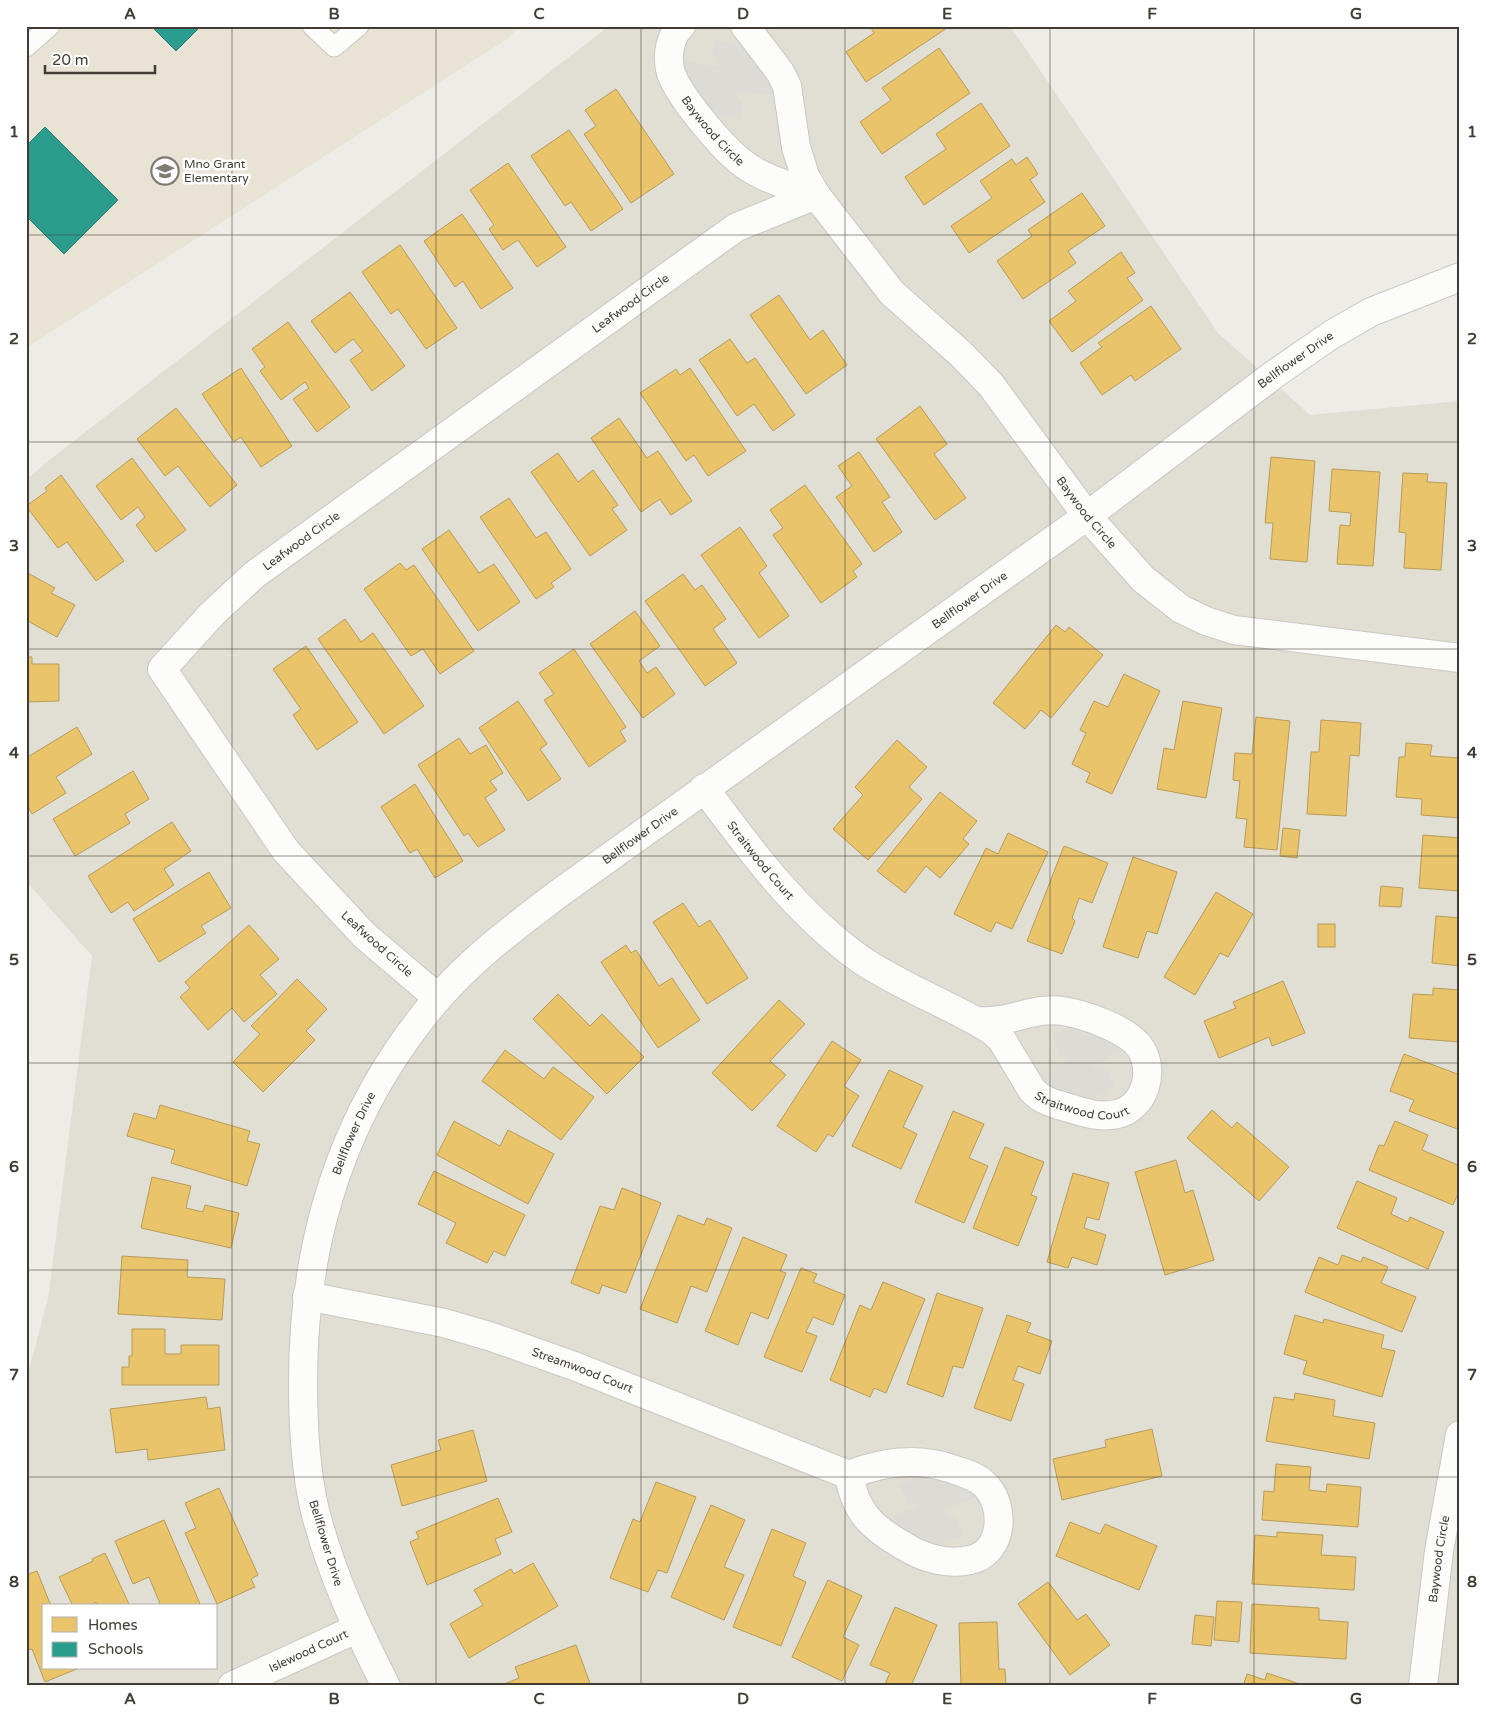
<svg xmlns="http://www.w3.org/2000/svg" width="1486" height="1712" font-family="'Varela Round',sans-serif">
<rect width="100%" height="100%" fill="#edece6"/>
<path fill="#e1ded3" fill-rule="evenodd" d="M609,26H1010L1218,333L1310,415L1460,401V1686H26V1380L48,1299L92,956L26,881V480L48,461ZM44,1606H216V1668H44Z"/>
<path fill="#e8e3d5" d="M26,26H520L507,39L26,348Z"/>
<g fill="#dcdbd6">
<path d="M716,41L743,45L766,69L777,95L735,91L743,106L741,117L708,114L699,103L680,60L719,67L712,53Z"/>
<path d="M1076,1023L1131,1047L1091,1066L1108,1071L1114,1088L1086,1102L1063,1096L1033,1076L1072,1059L1059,1053L1053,1035Z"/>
<path d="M931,1470L954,1478L980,1496L942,1510L958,1521L963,1535L928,1549L884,1519L920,1505L907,1502L900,1485Z"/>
</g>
<g fill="#e9c46a" stroke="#b79c5a">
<path d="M870,26H946L947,28L866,82L846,52L874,33Z"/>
<path d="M939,48L970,93L882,154L860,122L891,100L882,88Z"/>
<path d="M616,89L674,174L631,203L584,134L596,126L585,110Z"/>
<path d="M981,103L1010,146L924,205L905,177L946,149L936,134Z"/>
<path d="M569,130L623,209L591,231L571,202L565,206L531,156Z"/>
<path d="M1027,157L1038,174L1030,180L1045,202L969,253L951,226L992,198L980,181L1012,159L1016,165Z"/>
<path d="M508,163L566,247L537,267L518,240L503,250L489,229L494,225L470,190Z"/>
<path d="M1082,193L1105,226L1068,251L1076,263L1023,299L997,261L1032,236L1028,230Z"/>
<path d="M462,214L513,288L481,309L463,281L455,287L424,241Z"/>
<path d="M400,245L457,328L426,349L398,309L391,314L362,272Z"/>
<path d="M1121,252L1135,273L1127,278L1143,300L1072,352L1049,321L1076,301L1068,291Z"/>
<path d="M350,292L405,366L372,391L350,360L363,351L353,339L335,353L311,321Z"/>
<path d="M779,295L810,340L823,330L847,365L806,394L750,315Z"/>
<path d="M1151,306L1181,349L1135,381L1131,375L1102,395L1080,363L1102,347L1098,343Z"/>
<path d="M288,322L350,407L317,432L293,399L309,388L305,382L281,400L260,371L265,367L252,349Z"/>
<path d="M730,339L747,363L755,358L795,415L773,431L754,404L737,416L699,360Z"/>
<path d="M241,368L292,446L261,467L241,437L234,442L202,394Z"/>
<path d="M690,368L746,451L708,476L694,455L686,461L640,393L676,369L680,375Z"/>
<path d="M920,406L947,444L934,454L966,498L935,520L876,439Z"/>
<path d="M176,408L237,485L210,507L178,466L165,476L137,439Z"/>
<path d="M619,418L647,458L658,451L692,501L671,515L660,499L641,512L591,438Z"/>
<path d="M859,452L890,497L882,502L902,532L874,552L836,497L852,486L838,466Z"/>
<path d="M558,453L578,482L593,470L618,505L612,509L627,530L590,556L531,472Z"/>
<path d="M1271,457L1315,461L1307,562L1270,559L1273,523H1265Z"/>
<path d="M132,458L186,530L156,552L136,525L145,517L138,507L121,520L96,486Z"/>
<path d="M1332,469L1380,472L1373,566L1337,564L1340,525L1350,526L1351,513L1329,511Z"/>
<path d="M1403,473L1428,474L1427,482L1447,483L1441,570L1404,568L1406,533L1399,532Z"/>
<path d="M61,475L124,561L96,581L67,542L58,548L26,506L47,491L45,488Z"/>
<path d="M805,485L862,564L853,571L857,577L821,603L773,535L783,528L770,510Z"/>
<path d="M509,498L536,538L546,532L571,569L551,583L554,587L536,599L480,517Z"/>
<path d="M740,527L767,566L759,573L789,616L759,638L701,555Z"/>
<path d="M449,530L479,573L494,564L520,602L478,631L422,549Z"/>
<path d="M400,563L406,570L414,565L474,651L440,674L423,649L411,656L364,589Z"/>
<path d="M26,572L55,588L51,593L75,605L57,637L26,620Z"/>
<path d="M683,574L695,590L702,585L726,619L713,629L737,663L705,686L645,601Z"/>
<path d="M635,611L660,646L639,661L647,673L656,667L675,694L643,718L590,644Z"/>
<path d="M345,619L361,642L373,633L424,706L384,734L318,639Z"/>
<path d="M1056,625L1065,632L1069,627L1103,655L1051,718L1041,710L1025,729L993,703Z"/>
<path d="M306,646L358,722L317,750L293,715L301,709L273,669Z"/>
<path d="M574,649L626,727L620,731L626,741L589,767L544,700L554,694L539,673Z"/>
<path d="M26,657H32V664H59V701L26,702Z"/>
<path d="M1124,674L1160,691L1112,794L1086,782L1090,773L1072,764L1086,733L1080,730L1094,701L1108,707Z"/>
<path d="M518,701L547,744L540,749L561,779L528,801L479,728Z"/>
<path d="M1183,701L1222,708L1206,798L1157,789L1164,748L1174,750Z"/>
<path d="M1256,717L1290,721L1277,850L1244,847L1247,819L1236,818L1240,781L1233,780L1235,753L1252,754Z"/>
<path d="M1321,720L1361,723L1359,756L1350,755L1346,816L1307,814L1311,752H1319Z"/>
<path d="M77,727L92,754L56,777L66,793L32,814L26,803V758Z"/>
<path d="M459,738L470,754L486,745L503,773L490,781L497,790L485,798L505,830L478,847L468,833L464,836L418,765Z"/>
<path d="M897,740L927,767L909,787L922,799L868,860L833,829L863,795L855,787Z"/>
<path d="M1406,743L1432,745L1430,756L1460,758V818L1421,815L1422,799L1396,797L1399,757H1405Z"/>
<path d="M133,771L149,799L125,814L130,823L75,856L53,819Z"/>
<path d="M415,784L463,861L435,878L417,849L410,853L381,807Z"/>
<path d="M940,792L977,821L963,839L969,844L940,878L926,866L905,893L877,871Z"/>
<path d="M172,822L191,851L164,869L174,885L134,911L128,902L111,913L88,876Z"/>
<path d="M1283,828L1300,830L1297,858L1280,856Z"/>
<path d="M1008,833L1048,852L1012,929L996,922L991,932L954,914L986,848L998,854Z"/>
<path d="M1423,835L1460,838V891L1419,888Z"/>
<path d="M1064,846L1108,863L1092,903L1079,898L1072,918L1075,921L1062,954L1027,941Z"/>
<path d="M1133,857L1177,872L1157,934L1147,931L1138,958L1103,947Z"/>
<path d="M209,872L231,908L201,926L206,933L159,962L133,919Z"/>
<path d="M1381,886L1403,888L1401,907L1379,906Z"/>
<path d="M1216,892L1253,914L1228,957L1220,953L1195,995L1164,977Z"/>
<path d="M683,903L699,927L710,920L748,978L707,1004L653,922Z"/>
<path d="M1436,916L1460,918V966L1432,963Z"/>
<rect x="1318" y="924" width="17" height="23"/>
<path d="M249,925L279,959L260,975L277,994L244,1022L232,1008L208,1030L180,997L190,988L185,982Z"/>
<path d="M626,945L631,953L636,950L659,986L672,978L700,1020L658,1048L601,962Z"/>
<path d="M297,979L327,1009L306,1031L315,1040L263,1092L233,1062L260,1034L251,1026Z"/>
<path d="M1283,981L1305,1033L1272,1046L1269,1037L1219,1058L1204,1021L1236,1008L1233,1002Z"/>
<path d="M1433,988L1460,990V1042L1409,1038L1413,994L1433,995Z"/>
<path d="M558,994L590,1026L602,1014L644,1057L607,1094L533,1019Z"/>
<path d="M779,1000L805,1024L770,1061L786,1075L752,1111L712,1073Z"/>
<path d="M832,1041L861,1060L844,1086L859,1096L833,1137L828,1134L816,1152L777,1126Z"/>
<path d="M505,1050L544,1079L553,1067L594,1097L561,1140L482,1081Z"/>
<path d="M1404,1054L1460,1075V1130L1409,1111L1414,1100L1390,1091Z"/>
<path d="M889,1070L923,1086L903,1127L917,1134L901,1169L852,1146Z"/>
<path d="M160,1105L250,1131L247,1141L260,1144L247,1186L171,1163L175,1150L127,1136L134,1113L156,1119Z"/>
<path d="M1212,1110L1232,1128L1237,1122L1289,1167L1259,1201L1187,1138Z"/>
<path d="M953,1111L984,1124L969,1158L988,1166L964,1223L915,1202Z"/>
<path d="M454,1121L500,1146L508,1130L554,1154L528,1204L437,1155Z"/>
<path d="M1395,1121L1428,1135L1422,1150L1460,1166V1189L1453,1205L1369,1170L1379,1145L1384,1146Z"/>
<path d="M1005,1147L1044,1162L1031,1195L1037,1197L1018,1246L973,1228Z"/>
<path d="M1176,1160L1185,1193L1193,1190L1214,1260L1165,1275L1135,1172Z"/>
<path d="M434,1171L525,1215L505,1256L494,1251L487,1263L446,1243L456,1223L418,1204Z"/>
<path d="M1073,1173L1109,1183L1099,1220L1087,1217L1084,1228L1106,1235L1097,1265L1072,1257L1068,1268L1047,1262Z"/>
<path d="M152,1177L191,1186L186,1208L203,1212L205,1205L239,1213L231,1248L141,1228Z"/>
<path d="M1357,1181L1397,1198L1391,1214L1408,1222L1410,1217L1444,1232L1428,1269L1337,1228Z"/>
<path d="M622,1188L661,1203L626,1293L602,1285L599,1294L571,1283L600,1206L614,1210Z"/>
<path d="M678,1215L704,1225L707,1218L732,1228L707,1292L691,1286L677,1323L640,1309Z"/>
<path d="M743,1237L787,1255L780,1271L786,1273L768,1319L751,1312L738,1345L705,1331Z"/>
<path d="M1342,1255L1361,1262L1363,1257L1388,1267L1381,1283L1416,1297L1402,1332L1305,1292L1319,1257L1338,1265Z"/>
<path d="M122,1256L188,1260L187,1277L225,1279L222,1320L118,1314Z"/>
<path d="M801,1268L817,1274L813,1282L845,1295L833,1325L813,1317L806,1332L817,1336L802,1372L764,1357Z"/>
<path d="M883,1282L925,1299L886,1393L874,1388L870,1397L830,1380L860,1305L871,1310Z"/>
<path d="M937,1293L983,1308L963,1368L953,1366L943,1397L907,1384Z"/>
<path d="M1007,1315L1031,1323L1027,1332L1052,1341L1040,1374L1018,1366L1013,1380L1024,1384L1011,1421L974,1408Z"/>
<path d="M1295,1315L1323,1323L1324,1319L1384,1335L1381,1348L1395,1351L1382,1397L1303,1374L1307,1361L1284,1354Z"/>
<path d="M132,1329H165V1354H181V1345H219V1385H122V1367H129V1356H132Z"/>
<path d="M1295,1393L1335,1400L1333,1416L1375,1423L1369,1459L1266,1441L1274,1397L1294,1400Z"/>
<path d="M206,1397L208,1409L220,1407L225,1450L148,1460L147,1449L116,1453L110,1409Z"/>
<path d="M1152,1429L1162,1476L1062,1500L1053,1459L1106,1447L1105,1440Z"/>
<path d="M473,1430L487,1481L402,1506L391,1465L441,1450L438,1440Z"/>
<path d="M1276,1464L1311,1467L1309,1490L1326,1492L1327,1484L1361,1487L1358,1527L1262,1520L1264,1491L1274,1492Z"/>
<path d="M656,1482L696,1497L667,1573L658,1570L648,1592L610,1578L633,1519L640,1522Z"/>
<path d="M219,1488L258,1575L251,1579L255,1587L217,1604L185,1533L196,1528L185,1503Z"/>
<path d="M498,1498L512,1532L495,1539L501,1554L427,1585L410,1542L419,1538L416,1532Z"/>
<path d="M711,1505L745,1520L724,1567L744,1575L724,1620L671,1597Z"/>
<path d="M164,1520L201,1606H161L149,1577L133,1584L115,1541Z"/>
<path d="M1070,1522L1100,1534L1105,1524L1157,1546L1139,1590L1056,1556Z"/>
<path d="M772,1529L806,1543L793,1576L806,1582L781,1646L733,1627Z"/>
<path d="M1277,1532L1323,1535L1321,1555L1356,1557L1354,1590L1252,1584L1255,1535L1277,1537Z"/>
<path d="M105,1553L130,1606H97L96,1602L89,1606H73L59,1577L93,1561L92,1559Z"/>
<path d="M533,1563L558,1606L469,1658L450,1624L483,1605L474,1590L511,1569L514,1574Z"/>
<path d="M37,1571L51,1606H44V1668H79L45,1682L32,1649L26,1651V1575Z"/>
<path d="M828,1580L862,1596L843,1637L859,1645L842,1681L792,1657Z"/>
<path d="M1048,1582L1077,1620L1086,1614L1110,1645L1070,1675L1018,1604Z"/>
<path d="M1217,1601L1242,1602L1239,1642L1214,1640Z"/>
<path d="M1252,1604L1319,1608V1620L1348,1622L1346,1659L1250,1653Z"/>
<path d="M895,1607L937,1625L911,1686H884L890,1673L870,1665Z"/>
<path d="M1195,1615L1214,1617L1211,1646L1192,1644Z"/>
<path d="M997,1622L999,1669H1005L1006,1686H961L959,1623Z"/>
<path d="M576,1645L591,1686H499L519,1678L515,1667Z"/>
<path d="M1267,1673L1306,1686H1243L1247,1674L1265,1680Z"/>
</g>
<g fill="#2a9d8f" stroke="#318074">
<path d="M151,26H201L176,51Z"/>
<path d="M45,127L118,200L64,254L26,216V146Z"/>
</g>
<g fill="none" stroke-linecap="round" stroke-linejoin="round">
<g stroke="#c9c8c2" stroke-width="21">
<g id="lane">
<path d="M312,26L334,47L359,26"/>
<path d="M26,47L50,26"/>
</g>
</g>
<g stroke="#c9c8c2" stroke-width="30">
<g id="street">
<path id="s1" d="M681,26C670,36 667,55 670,69C675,93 724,150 745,165C766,180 792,186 816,195"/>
<path id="s2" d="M745,26L780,72L787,86L796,147L805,176L816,195L892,293L961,354L991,385L1087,516L1143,579L1181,609L1206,621L1234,630L1460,658"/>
<path id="s3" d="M704,788C750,850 797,914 860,959C901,987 949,1004 991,1030L1002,1040L1032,1090C1042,1101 1055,1104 1069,1108C1085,1113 1100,1118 1117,1114C1145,1108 1155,1071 1141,1049C1129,1029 1085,1015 1063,1011C1036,1006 1008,1024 977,1021"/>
<path id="s4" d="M438,998L364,935L286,851L162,669L212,614L254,575L717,241L737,227L816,195"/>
<path id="s5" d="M307,1296L444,1323L492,1337L574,1366L849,1475C882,1462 915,1457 949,1468C961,1472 974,1475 983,1483C1007,1504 1004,1553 970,1560C947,1565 923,1558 904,1546C872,1528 855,1512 849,1475"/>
<path id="s6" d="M232,1686L356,1629"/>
<path id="s7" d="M386,1686C357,1629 331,1573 315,1511C305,1469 303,1426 303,1382C303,1237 344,1107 439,997C474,957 516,926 558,894L1087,516L1276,373L1331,335L1371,312L1460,277"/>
<path id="s8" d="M1423,1686L1439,1551L1460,1435"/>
</g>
</g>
<use href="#lane" stroke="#fcfcfb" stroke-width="19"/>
<use href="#street" stroke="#fcfcfb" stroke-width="28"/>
</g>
<path fill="none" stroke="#423d34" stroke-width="1" stroke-opacity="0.55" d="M232,26V1686M436,26V1686M641,26V1686M845,26V1686M1050,26V1686M1254,26V1686M26,235H1460M26,442H1460M26,649H1460M26,856H1460M26,1063H1460M26,1270H1460M26,1477H1460"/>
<defs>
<g id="school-ring" transform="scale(1.4375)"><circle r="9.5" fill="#fff" stroke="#7e7a72" stroke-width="1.5"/><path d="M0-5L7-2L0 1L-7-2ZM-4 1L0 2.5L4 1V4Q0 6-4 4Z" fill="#7e7a72"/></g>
</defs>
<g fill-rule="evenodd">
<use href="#school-ring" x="165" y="171"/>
</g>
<g text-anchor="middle" stroke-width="5" stroke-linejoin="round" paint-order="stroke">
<g font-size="12" fill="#423d34" stroke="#fff">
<text dy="4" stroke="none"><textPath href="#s1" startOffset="122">Baywood Circle</textPath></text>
<text dy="4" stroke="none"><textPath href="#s4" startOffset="1028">Leafwood Circle</textPath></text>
<text dy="4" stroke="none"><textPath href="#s7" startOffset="1805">Bellflower Drive</textPath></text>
<text dy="4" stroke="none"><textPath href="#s2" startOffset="606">Baywood Circle</textPath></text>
<text dy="4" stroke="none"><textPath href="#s4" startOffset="622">Leafwood Circle</textPath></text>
<text dy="4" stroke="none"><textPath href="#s7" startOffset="1400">Bellflower Drive</textPath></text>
<text dy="4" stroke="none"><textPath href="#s7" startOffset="995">Bellflower Drive</textPath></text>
<text dy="4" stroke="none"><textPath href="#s3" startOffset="92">Straitwood Court</textPath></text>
<text transform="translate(377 944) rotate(42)" y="4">Leafwood Circle</text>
<text dy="4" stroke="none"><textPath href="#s3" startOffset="509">Straitwood Court</textPath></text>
<text dy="4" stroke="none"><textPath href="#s7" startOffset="575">Bellflower Drive</textPath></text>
<text dy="4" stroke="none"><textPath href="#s5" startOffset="286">Streamwood Court</textPath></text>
<text transform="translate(326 1543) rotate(73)" y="4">Bellflower Drive</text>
<text dy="4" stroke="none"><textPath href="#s8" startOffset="128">Baywood Circle</textPath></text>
<text dy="4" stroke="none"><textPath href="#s6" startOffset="84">Islewood Court</textPath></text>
</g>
<g font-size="12" fill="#423d34" stroke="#fff" text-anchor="start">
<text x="184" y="168">Mno Grant<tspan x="184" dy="14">Elementary</tspan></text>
</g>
</g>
<rect width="1486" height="1712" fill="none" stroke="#ffffff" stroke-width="55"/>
<rect x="42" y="1604" width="175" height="65" fill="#ffffff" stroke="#b3b1ae"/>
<rect x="52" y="1617" width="25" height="15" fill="#e9c46a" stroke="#b3b1ae"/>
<text x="88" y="1630" font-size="15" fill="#423d34">Homes</text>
<rect x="52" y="1642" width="25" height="15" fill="#2a9d8f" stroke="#b3b1ae"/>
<text x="88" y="1654" font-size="15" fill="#423d34">Schools</text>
<path d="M45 65v8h110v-8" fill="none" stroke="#423d34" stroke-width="2.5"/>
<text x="52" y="65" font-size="15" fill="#423d34" stroke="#ffffff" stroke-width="4" paint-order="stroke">20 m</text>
<rect x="28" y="28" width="1430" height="1656" fill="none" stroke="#423d34" stroke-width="2"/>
<g font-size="16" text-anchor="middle" font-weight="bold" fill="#423d34">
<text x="130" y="19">A</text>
<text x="334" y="19">B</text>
<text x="539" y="19">C</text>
<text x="743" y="19">D</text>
<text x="947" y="19">E</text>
<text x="1152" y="19">F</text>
<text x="1356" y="19">G</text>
<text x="14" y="137">1</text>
<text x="1472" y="137">1</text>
<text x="14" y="344">2</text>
<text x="1472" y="344">2</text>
<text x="14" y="551">3</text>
<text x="1472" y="551">3</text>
<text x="14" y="758">4</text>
<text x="1472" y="758">4</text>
<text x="14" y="965">5</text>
<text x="1472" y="965">5</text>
<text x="14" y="1172">6</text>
<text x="1472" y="1172">6</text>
<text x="14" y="1380">7</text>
<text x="1472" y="1380">7</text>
<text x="14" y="1587">8</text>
<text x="1472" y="1587">8</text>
<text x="130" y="1704">A</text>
<text x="334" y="1704">B</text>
<text x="539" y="1704">C</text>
<text x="743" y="1704">D</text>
<text x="947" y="1704">E</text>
<text x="1152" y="1704">F</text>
<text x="1356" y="1704">G</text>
</g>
</svg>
